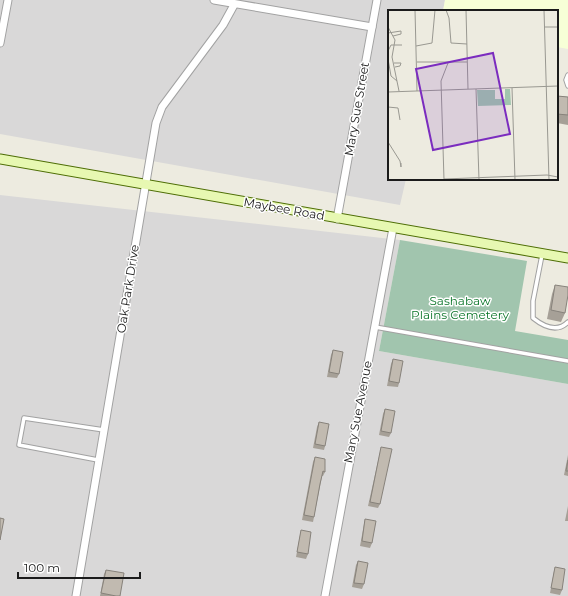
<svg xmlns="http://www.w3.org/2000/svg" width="568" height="596" font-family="Montserrat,sans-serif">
<rect width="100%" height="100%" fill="#edebe0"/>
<g fill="#d9d8d8">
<path d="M0,0H445L443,11H389V179H406L400,205L0,134Z"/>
<path d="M0,195L400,240L379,351L568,384V596H0Z"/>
</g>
<path fill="#f7ffd7" d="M445,0H568V49L557,47V11H443Z"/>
<path fill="#a1c5ae" d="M400,240L527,261L515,331L568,340V384L379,351Z"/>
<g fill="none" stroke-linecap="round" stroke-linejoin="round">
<g stroke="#a2a2a2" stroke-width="5.5">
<g id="service">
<path d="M568,75L566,80L568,86"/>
<path d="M542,255L533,301V318C543,326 557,333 568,322"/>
<path d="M375,327L568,361"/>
<path d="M98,460L19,445L24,418L104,430"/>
</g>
</g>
<g stroke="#a2a2a2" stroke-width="9">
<g id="minor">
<path d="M214,0L372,27"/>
<path d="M0,43L8,0"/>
<path d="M337,219L377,0"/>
<path d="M76,596L156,123L162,107L223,25L234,5"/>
<path d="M325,596L393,228"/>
</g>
</g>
<g stroke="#4e6e05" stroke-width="11">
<path id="secondary" d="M0,159L568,258"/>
</g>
<use href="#service" stroke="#fff" stroke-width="3.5"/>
<use href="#minor" stroke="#fff" stroke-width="7"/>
<use href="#secondary" stroke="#e7f8b2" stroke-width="9"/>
</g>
<g fill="#a6a097">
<path d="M557,96L568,97V125L557,123Z"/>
<path d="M555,285L565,313L561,322L547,319L552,294Z"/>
<path d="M333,350L339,374L337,378L327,377L331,355Z"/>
<path d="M393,359L399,383L398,387L387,386L391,364Z"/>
<path d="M385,409L391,433L389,437L379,435L383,414Z"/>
<path d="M319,422L325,446L324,450L313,448L317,427Z"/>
<path d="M381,447L380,504L378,508L368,506L380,452Z"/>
<path d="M568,455V476L564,475Z"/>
<path d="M315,457L325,472L323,476H322L314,517L313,522L302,520L313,462Z"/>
<path d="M568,506V521H565Z"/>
<path d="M365,519L372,543L370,548L360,546L364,524Z"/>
<path d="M301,530L308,554L306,559L296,557L300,535Z"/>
<path d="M358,561L364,584L362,589L352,587L356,565Z"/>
<path d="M555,567L562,590L560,595L550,593L554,571Z"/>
<path d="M106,570L120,596H100L104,574Z"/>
</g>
<g fill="#c1bab0" stroke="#87827b">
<path d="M557,96L568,97V115L557,114Z"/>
<path d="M555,285L568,287V295L565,313L551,310Z"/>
<path d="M333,350L343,352L339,374L329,372Z"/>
<path d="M393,359L403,361L399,383L389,381Z"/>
<path d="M385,409L395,411L391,433L381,431Z"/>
<path d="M319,422L329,424L325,446L315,444Z"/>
<path d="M381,447L392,449L380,504L370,502Z"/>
<path d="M315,457L325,459V472L323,471L320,484L314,517L304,515Z"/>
<path d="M568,460V471H566Z"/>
<path d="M0,518L4,519L0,540Z"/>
<path d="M365,519L376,521L372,543L362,541Z"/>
<path d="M301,530L311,532L308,554L297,552Z"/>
<path d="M358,561L368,563L364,584L354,583Z"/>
<path d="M555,567L565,569L562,590L551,588Z"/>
<path d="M106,570L124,573L120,596H116L101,593Z"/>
</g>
<g text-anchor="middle" stroke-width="3" stroke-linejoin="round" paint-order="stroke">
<g font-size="12" fill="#1b1b1b" stroke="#fff">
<text transform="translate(357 109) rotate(-80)" y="4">Mary Sue Street</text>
<text transform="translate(284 209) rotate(10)" y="4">Maybee Road</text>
<text transform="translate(128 289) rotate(-81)" y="4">Oak Park Drive</text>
<text transform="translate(358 412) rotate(-79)" y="4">Mary Sue Avenue</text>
</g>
<g font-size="12" fill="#0c762a" stroke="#fff">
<text x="460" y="305">Sashabaw<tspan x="460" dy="14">Plains Cemetery</tspan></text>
</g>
</g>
<g transform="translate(388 10)">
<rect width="170" height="170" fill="#edebe0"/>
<path d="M117,79H122L123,95L90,96L89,80H107V89H117Z" fill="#a1c5ae"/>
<path fill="none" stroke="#999891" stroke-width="1" d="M27,0L29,81M58,0L61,8L63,33L79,34M78,0L80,79M156,0L161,170M0,17L7,30L4,47L11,81M156,17H170M0,23L13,21V24L5,26M28,36L44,33L47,0M0,41L3,35H14M0,49L3,66L9,71M29,52H79M6,53H13L12,56L7,57M124,78L127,170M88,79L91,170M0,82L170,76M0,97L10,98L12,110M0,132L12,151L13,157V153M56,169L159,165L170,167M56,170L53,71L60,53"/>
<path fill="#7b2cbf" fill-opacity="0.15" stroke="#7b2cbf" stroke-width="2" d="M105,43L122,124L45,140L28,59Z"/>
<rect width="170" height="170" fill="none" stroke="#1b1b1b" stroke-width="2"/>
</g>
<path d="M18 572v6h122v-6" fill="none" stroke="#1b1b1b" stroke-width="2"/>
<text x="24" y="572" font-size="12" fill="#1b1b1b" stroke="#ffffff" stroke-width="3" paint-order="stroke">100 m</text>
</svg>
